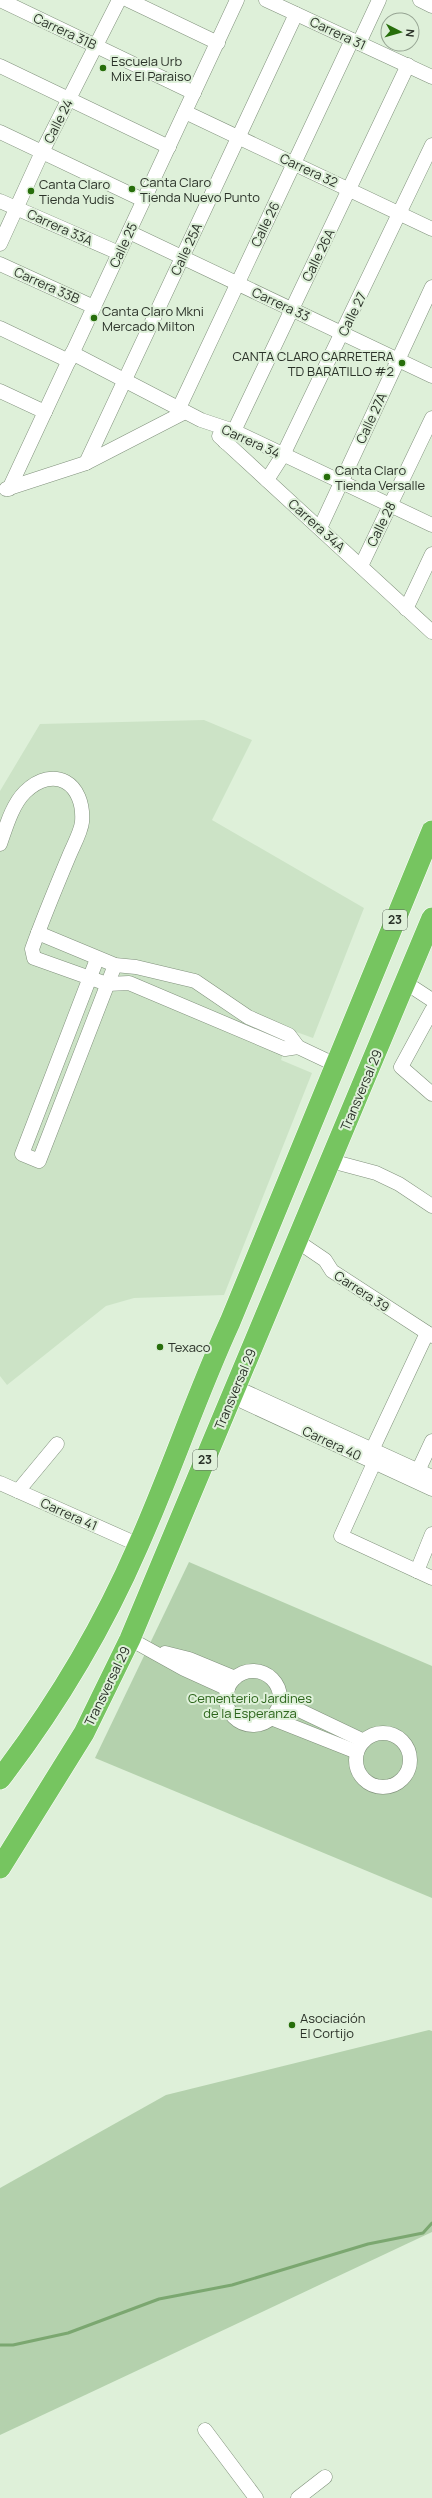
<svg xmlns="http://www.w3.org/2000/svg" width="432" height="2498" font-family="Manrope,sans-serif">
<rect width="100%" height="100%" fill="#def0d9"/>
<path fill="#cce3c6" d="M204,720L252,740L212,820L364,908L313,1038L291,1030L281,1060L312,1073L224,1295L134,1298L106,1306L7,1385L0,1376V791L40,724Z"/>
<g fill="#b4d1ad">
<path d="M189,1562L432,1666V1898L95,1758Z"/>
<path d="M429,2030L432,2031V2232L0,2435V2188L166,2095Z"/>
</g>
<g fill="none" stroke-linecap="round" stroke-linejoin="round">
<path stroke="#7ba770" stroke-width="3" d="M0,2345H13L68,2333L159,2299L232,2285L368,2244L423,2233L432,2223"/>
<g stroke="#80917c" stroke-width="15">
<g id="minor">
<path d="M0,0L194,93"/>
<path d="M128,0L218,43"/>
<path d="M266,0L432,77"/>
<path d="M420,0L432,6"/>
<path d="M359,43L379,0"/>
<path d="M0,66L169,147"/>
<path d="M185,112L432,229"/>
<path d="M0,132L143,200"/>
<path d="M0,201L119,253"/>
<path d="M129,232L432,376"/>
<path d="M0,244L42,152L119,0"/>
<path d="M0,264L94,307"/>
<path d="M0,328L69,361"/>
<path d="M72,353L201,420L234,431L432,525"/>
<path d="M0,391L45,412"/>
<path d="M179,408L352,40"/>
<path d="M219,436L432,632"/>
<path d="M225,442L234,431L408,65"/>
<path d="M86,463L296,14"/>
<path d="M267,480L283,455L432,145"/>
<path d="M6,489L86,463L185,412"/>
<path d="M9,489L237,0"/>
<path d="M320,528L432,287"/>
<path d="M361,566L432,418"/>
<path d="M406,609L432,554"/>
<path d="M0,844C6,827 12,805 25,792C54,764 85,783 82,822C81,832 73,846 69,856C56,887 43,918 32,949L34,958L107,984L129,983L285,1049L298,1047"/>
<path d="M38,933L115,965L136,967L195,981L248,1017L289,1035L298,1047L336,1065"/>
<path d="M97,959L22,1154L39,1161L115,965"/>
<path d="M406,983L432,1000"/>
<path d="M432,1010L401,1067L432,1094"/>
<path d="M331,1161L376,1173L399,1184L432,1206"/>
<path d="M297,1241L325,1260L332,1271L432,1336"/>
<path d="M235,1387L432,1477"/>
<path d="M231,1396L432,1489"/>
<path d="M373,1448L427,1333"/>
<path d="M374,1463L341,1536L432,1578"/>
<path d="M418,1471L432,1441"/>
<path d="M0,1483L139,1545"/>
<path d="M18,1491L57,1444"/>
<path d="M417,1571L432,1534"/>
<path d="M130,1639L184,1669L228,1689"/>
<path d="M165,1653L189,1659L235,1678"/>
<circle cx="253" cy="1698" r="27"/>
<path d="M280,1701L364,1741"/>
<path d="M271,1718L357,1752"/>
<circle cx="383" cy="1760" r="27"/>
<path d="M205,2430L256,2498"/>
<path d="M298,2498L325,2477"/>
</g>
</g>
<g stroke="#fff" stroke-width="22">
<g id="highway">
<path d="M0,1779C55,1707 102,1629 138,1546C171,1472 196,1396 230,1322L432,831"/>
<path d="M0,1868L84,1733L130,1639L432,918"/>
</g>
</g>
<use href="#minor" stroke="#fff" stroke-width="14"/>
<use href="#highway" stroke="#76c560" stroke-width="21"/>
</g>
<g fill="#276e0b" stroke="#def0d9" stroke-width="1.5">
<circle cx="103" cy="68" r="4"/>
<circle cx="132" cy="189" r="4"/>
<circle cx="31" cy="191" r="4"/>
<circle cx="94" cy="318" r="4"/>
<circle cx="402" cy="363" r="4"/>
<circle cx="327" cy="477" r="4"/>
<circle cx="160" cy="1347" r="4"/>
<circle cx="292" cy="2025" r="4"/>
</g>
<g text-anchor="middle" stroke-width="4" stroke-linejoin="round" paint-order="stroke">
<g fill="#def0d9" stroke="#616b5e" stroke-width="1">
<rect x="383" y="910" width="24" height="20" rx="3"/>
<rect x="193" y="1450" width="24" height="20" rx="3"/>
</g>
<g font-size="12" font-weight="bold" fill="#2b3229">
<text x="395" y="924">23</text>
<text x="205" y="1464">23</text>
</g>
<g font-size="13" fill="#2b3229" stroke="#def0d9">
<text transform="translate(65 31) rotate(25)" y="5">Carrera 31B</text>
<text transform="translate(338 33) rotate(25)" y="5">Carrera 31</text>
<text transform="translate(58 121) rotate(-63)" y="5">Calle 24</text>
<text transform="translate(309 170) rotate(25)" y="5">Carrera 32</text>
<text transform="translate(265 224) rotate(-64)" y="5">Calle 26</text>
<text transform="translate(60 227) rotate(24)" y="5">Carrera 33A</text>
<text transform="translate(123 245) rotate(-65)" y="5">Calle 25</text>
<text transform="translate(186 249) rotate(-65)" y="5">Calle 25A</text>
<text transform="translate(318 255) rotate(-64)" y="5">Calle 26A</text>
<text transform="translate(47 285) rotate(24)" y="5">Carrera 33B</text>
<text transform="translate(281 304) rotate(25)" y="5">Carrera 33</text>
<text transform="translate(352 314) rotate(-64)" y="5">Calle 27</text>
<text transform="translate(371 418) rotate(-65)" y="5">Calle 27A</text>
<text transform="translate(251 441) rotate(24)" y="5">Carrera 34</text>
<text transform="translate(381 524) rotate(-64)" y="5">Calle 28</text>
<text transform="translate(317 525) rotate(42)" y="5">Carrera 34A</text>
<text transform="translate(361 1090) rotate(-67)" y="5">Transversal 29</text>
<text transform="translate(362 1291) rotate(33)" y="5">Carrera 39</text>
<text transform="translate(235 1389) rotate(-67)" y="5">Transversal 29</text>
<text transform="translate(332 1443) rotate(25)" y="5">Carrera 40</text>
<text transform="translate(69 1514) rotate(24)" y="5">Carrera 41</text>
<text transform="translate(107 1686) rotate(-64)" y="5">Transversal 29</text>
</g>
<g font-size="13" fill="#2b3229" stroke="#def0d9" text-anchor="start">
<text x="111" y="66">Escuela Urb<tspan x="111" dy="15">Mix El Paraiso</tspan></text>
<text x="140" y="187">Canta Claro<tspan x="140" dy="15">Tienda Nuevo Punto</tspan></text>
<text x="39" y="189">Canta Claro<tspan x="39" dy="15">Tienda Yudis</tspan></text>
<text x="102" y="316">Canta Claro Mkni<tspan x="102" dy="15">Mercado Milton</tspan></text>
<text x="394" y="361" text-anchor="end">CANTA CLARO CARRETERA<tspan x="394" dy="15">TD BARATILLO #2</tspan></text>
<text x="335" y="475">Canta Claro<tspan x="335" dy="15">Tienda Versalle</tspan></text>
<text x="168" y="1352">Texaco</text>
<text x="300" y="2023">Asociación<tspan x="300" dy="15">El Cortijo</tspan></text>
</g>
<g font-size="13" fill="#2b641a" stroke="#def0d9">
<text x="250" y="1703">Cementerio Jardines<tspan x="250" dy="15">de la Esperanza</tspan></text>
</g>
</g>
<g transform="translate(400 32) rotate(96)"><circle r="19" fill="#def0d9" stroke="#96a493"/>
<path d="M0-3L7 15L0 10L-7 15Z" fill="#276e0b"/>
<text y="-6" font-size="11" font-weight="bold" text-anchor="middle" fill="#2b3229">N</text>
</g>
</svg>
